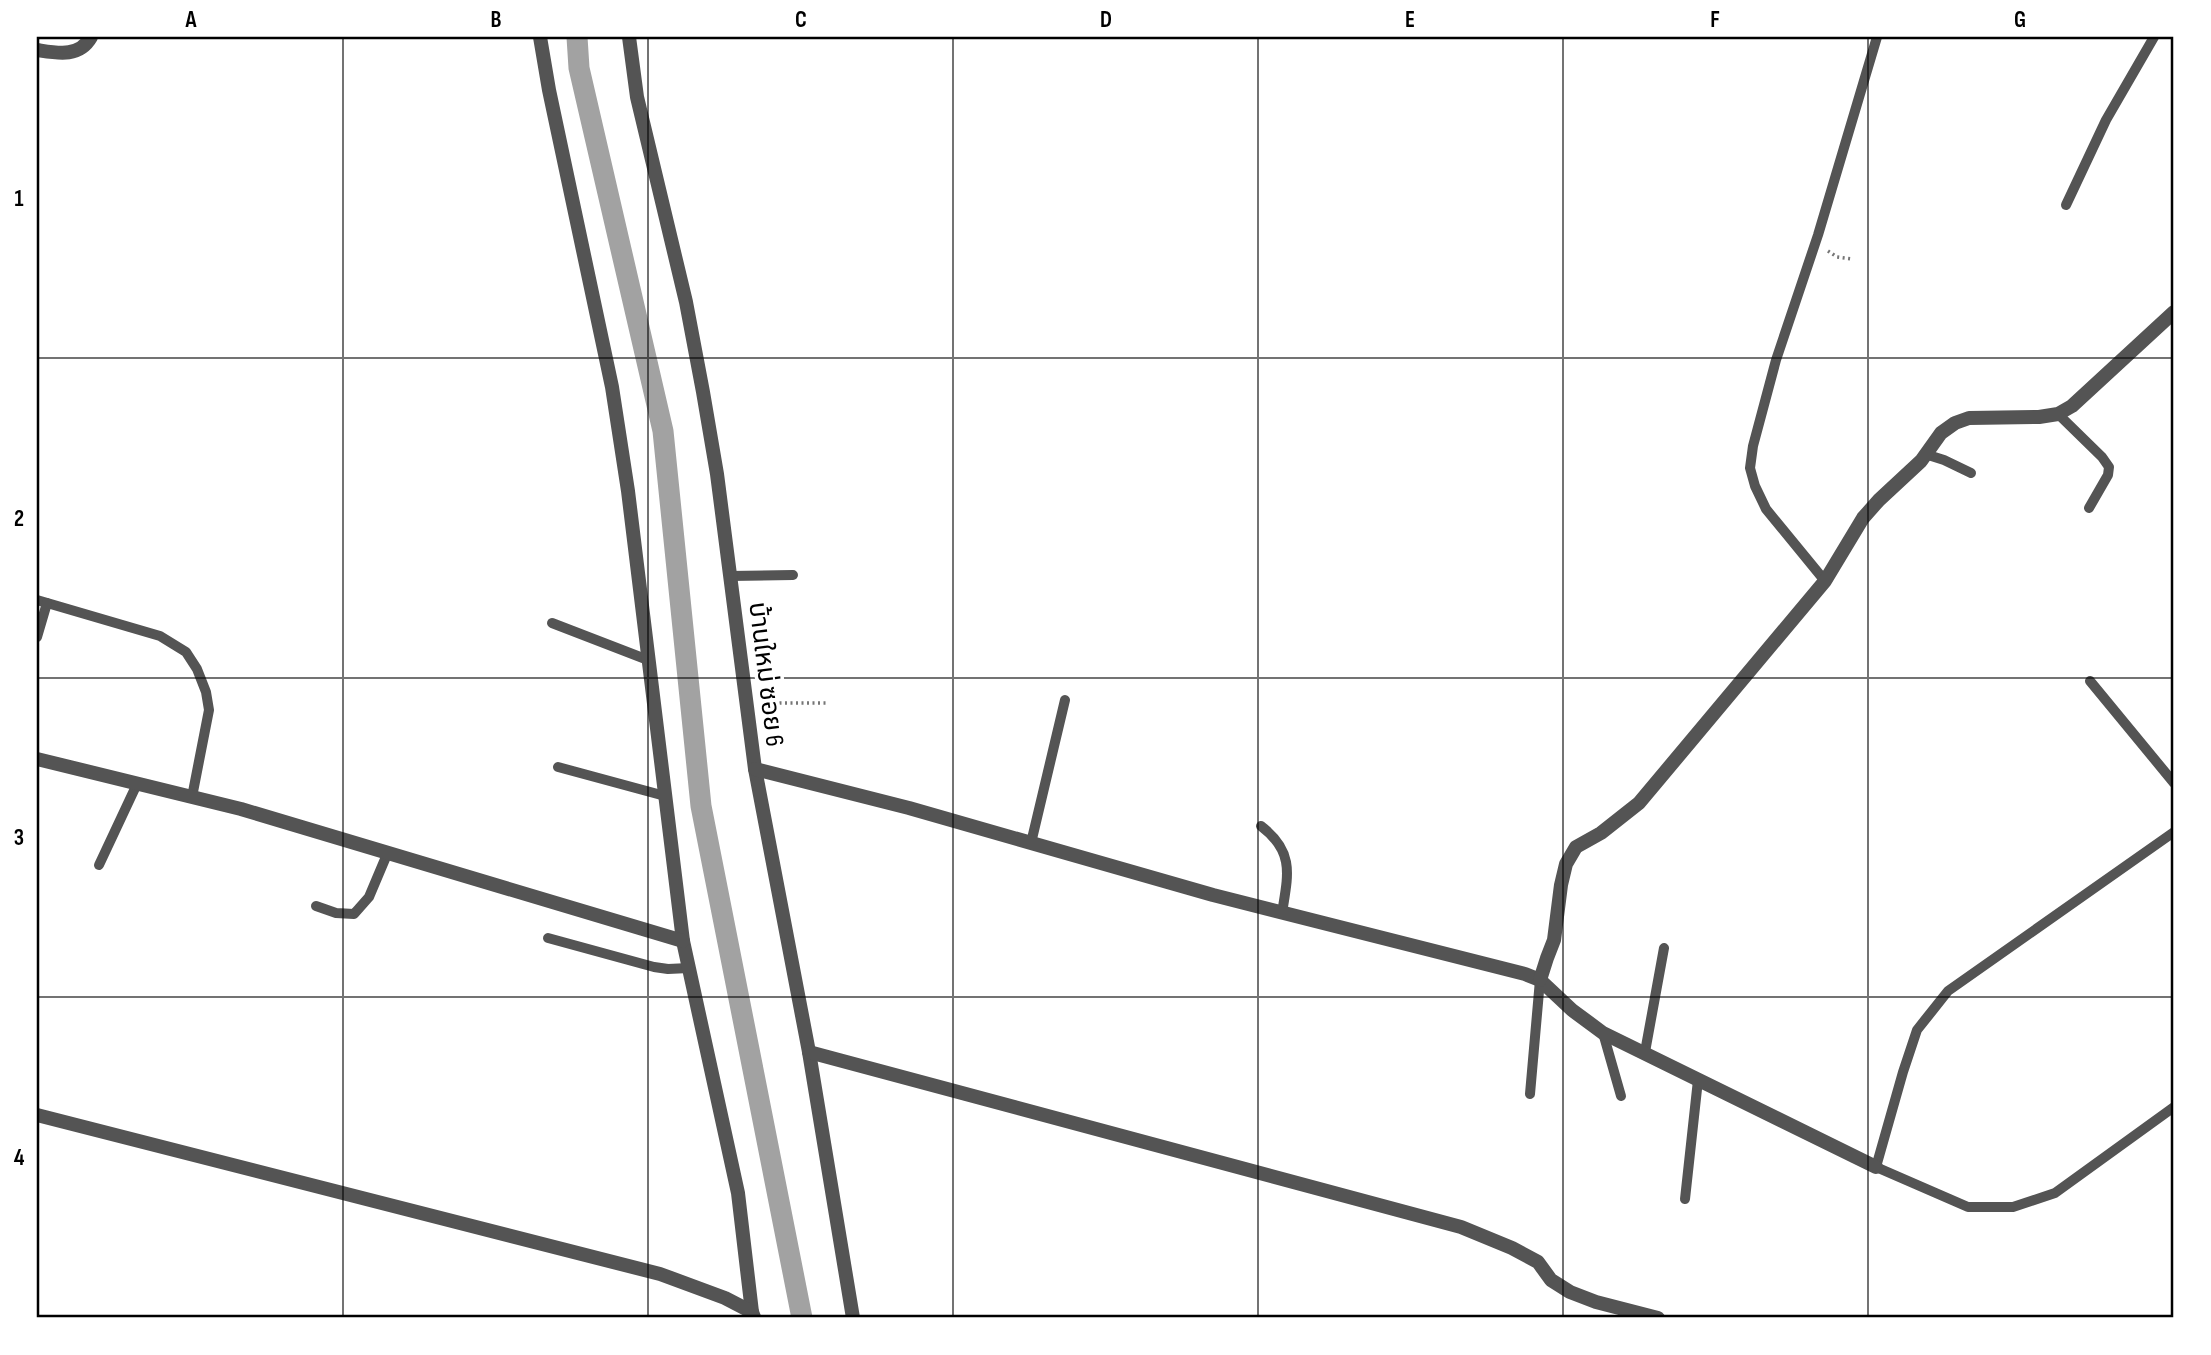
<svg xmlns="http://www.w3.org/2000/svg" width="2211" height="1355" font-family="'Sofia Sans Condensed','Noto Sans Thai',sans-serif">
<rect width="100%" height="100%" fill="#fff"/>
<g fill="none" stroke-linecap="round" stroke-linejoin="round">
<path stroke="#a2a2a2" stroke-width="21" d="M577,37L579,68L663,431L701,806L802,1318"/>
<g stroke="#767676" stroke-width="3.5" stroke-dasharray="2 3.5" stroke-linecap="butt">
<path d="M1828,251L1837,257L1852,259"/>
<path d="M763,703H827"/>
</g>
<g stroke="#545454" stroke-width="10">
<path d="M2066,205L2106,120L2154,37"/>
<path d="M2058,414L2102,457L2109,467L2108,475L2089,508"/>
<path d="M1925,454L1944,460L1971,473"/>
<path d="M730,576L793,575"/>
<path d="M1825,581L1766,509L1755,486L1750,468L1753,446L1776,360L1818,235L1877,37"/>
<path d="M37,600L160,636L186,652L197,669L206,692L209,710L192,797"/>
<path d="M552,623L648,660"/>
<path d="M37,637L47,603"/>
<path d="M2090,681L2174,783"/>
<path d="M558,767L665,796"/>
<path d="M1261,826C1295,852 1288,875 1282,913"/>
<path d="M2174,832L1948,991L1917,1030L1903,1072L1876,1167L1968,1207H2013L2055,1193L2174,1107"/>
<path d="M1031,843L1065,700"/>
<path d="M99,865L137,784"/>
<path d="M316,906L336,913L354,914L369,897L388,852"/>
<path d="M548,938L654,967L668,969L689,968"/>
<path d="M1603,1033L1621,1096"/>
<path d="M1645,1052L1664,948"/>
<path d="M1530,1094L1540,980"/>
<path d="M1685,1199L1698,1080"/>
</g>
<g stroke="#545454" stroke-width="14">
<path d="M540,37L549,90L612,387L628,491L683,941L738,1193L752,1312"/>
<path d="M629,37L637,97L686,302L703,392L717,474L755,769L809,1052L853,1318"/>
<path d="M37,50C57,53 79,58 91,37"/>
<path d="M37,759L241,809L683,941"/>
<path d="M755,769L909,808L1213,895L1525,974L1540,980L1572,1010L1603,1033L1876,1167"/>
<path d="M1540,980L1547,958L1554,940L1561,885L1566,864L1576,847L1601,833L1639,803L1825,581L1863,518L1879,500L1921,461L1941,433L1955,423L1969,418L2039,417L2058,414L2072,406L2174,312"/>
<path d="M809,1052L1461,1227L1512,1248L1538,1262L1551,1280L1570,1292L1596,1302L1658,1318"/>
<path d="M37,1115L660,1274L725,1298L752,1312L754,1317"/>
</g>
</g>
<path fill="none" stroke="#000" stroke-width="2" stroke-opacity="0.55" d="M343,37V1318M648,37V1318M953,37V1318M1258,37V1318M1563,37V1318M1868,37V1318M37,358H2174M37,678H2174M37,997H2174"/>
<g text-anchor="middle" stroke-width="7" stroke-linejoin="round" paint-order="stroke">
<g font-size="26" fill="#000" stroke="#fff">
<text transform="translate(767 674) rotate(83)" y="9">บ้านใหม่ ซอย 6</text>
</g>
</g>
<rect width="2211" height="1355" fill="none" stroke="#ffffff" stroke-width="77"/>
<rect x="38" y="38" width="2134" height="1278" fill="none" stroke="#000" stroke-width="2.5"/>
<g font-size="23" text-anchor="middle" font-weight="bold" fill="#000">
<text x="191" y="27">A</text>
<text x="496" y="27">B</text>
<text x="801" y="27">C</text>
<text x="1106" y="27">D</text>
<text x="1410" y="27">E</text>
<text x="1715" y="27">F</text>
<text x="2020" y="27">G</text>
<text x="19" y="206">1</text>
<text x="19" y="526">2</text>
<text x="19" y="845">3</text>
<text x="19" y="1165">4</text>
</g>
</svg>
